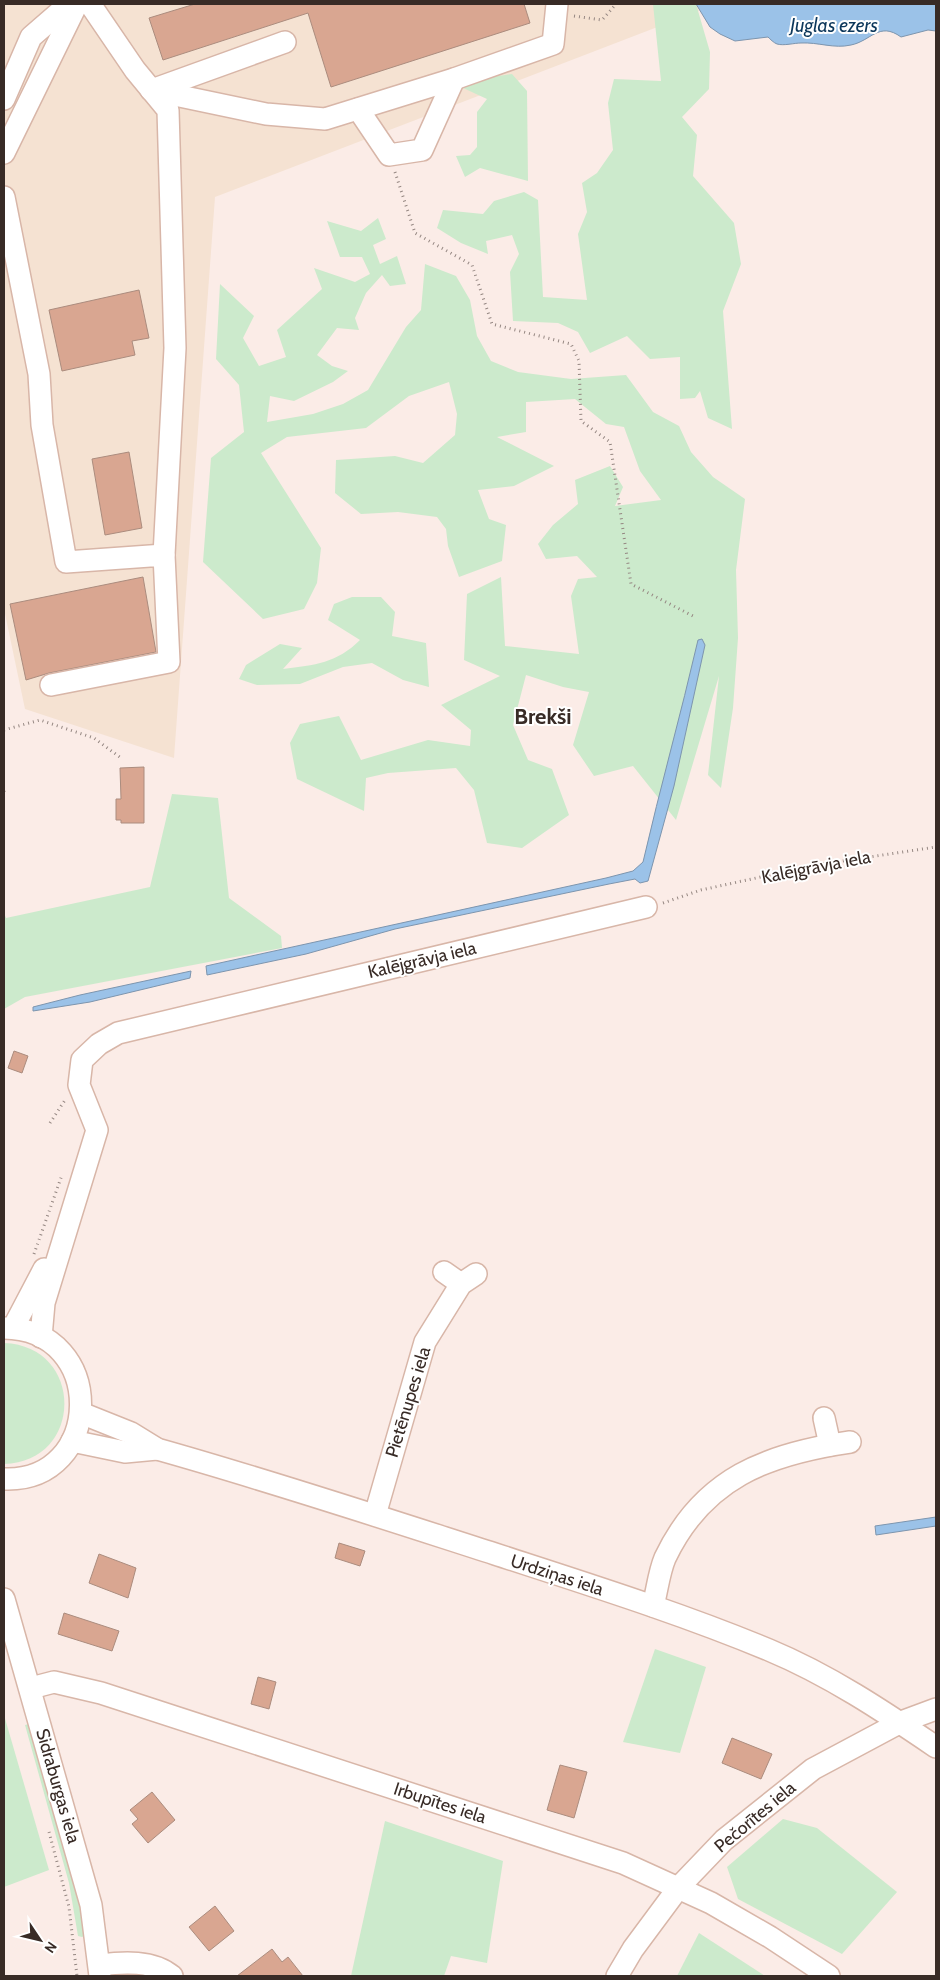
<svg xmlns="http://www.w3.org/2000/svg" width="940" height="1980" font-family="Cabin,sans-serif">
<rect width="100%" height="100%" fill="#fbece7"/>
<path fill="#f5e2d2" d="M4,4H696L699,11L215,197L174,758L25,709L4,609Z"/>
<g fill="#cceacc">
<path d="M653,4H696L710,52L709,89L682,117L697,135L693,176L734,223L741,264L723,311L732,429L708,418L700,391L695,398L680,399V357L650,359L627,336L590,353L578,332L558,323L513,321L510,272L519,254L512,235L486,241L488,254L461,243L437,228L443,210L483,214L494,201L524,192L538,200L543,297L587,300L578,234L587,212L582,183L597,173L613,150L608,103L614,79L661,81Z"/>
<path d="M512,74L527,91L528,181L480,168L465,177L456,156L470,155L477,147V112L487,99L461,87L473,80Z"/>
<path d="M378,218L386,239L373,245L380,264L397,256L406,284L390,286L382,275L366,293L355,318L359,330L337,328L317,355L332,366L348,371L333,382L294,401L270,396L267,422L313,414L343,404L368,390L406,327L421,310L425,264L456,276L470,300L477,336L491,361L518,372L571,379L626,375L653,412L679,426L691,452L713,477L745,499L736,570L738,638L733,708L721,788L708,775L719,676L676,820L633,766L594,776L573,745L589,692L563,687L526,675L513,725L528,760L552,769L569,815L522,848L487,843L474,790L456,768L388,773L366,778L364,811L297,779L290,743L300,724L339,716L361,760L428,740L470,746L471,730L441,705L500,676L464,660L467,594L501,577L505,646L579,654L571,596L578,579L597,577L577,556L546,559L538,544L553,525L578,504L575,480L610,466L623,487L615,506L661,500L640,471L624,427L606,424L575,399L526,402V432L497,437L554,466L514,486L478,490L489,519L506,525L502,561L459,577L448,546L446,529L437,517L398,512L361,514L335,493L336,460L395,456L423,463L455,435L457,414L449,382L409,396L366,428L287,437L261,453L321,548L317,583L304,609L263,619L203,562L211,458L244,432L239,385L216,359L220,284L254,316L243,338L259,366L286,357L277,330L322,289L314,268L355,282L370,274L362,257H340L327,221L361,231Z"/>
<path d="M352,597H381L395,612L392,636L426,643L429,687L403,680L372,663L343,667L300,684L257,685L239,679L246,665L280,644L302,648L283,669C315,665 337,663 360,640L328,620L334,604Z"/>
<path d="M172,794L218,798L229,898L281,936L282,948L25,997L4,1009V913L6,918L150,887Z"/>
<path d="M4,1343C85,1346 84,1462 4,1464Z"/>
<path d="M655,1649L706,1667L680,1753L623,1742Z"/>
<path d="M4,1715L49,1870L4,1887Z"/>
<path d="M33,1723L77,1880L87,1935L82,1937L78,1936L69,1883L25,1725Z"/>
<path d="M783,1819L817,1828L897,1892L842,1954L738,1899L727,1867Z"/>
<path d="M385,1821L503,1861L487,1963L451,1956L444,1976H351Z"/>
<path d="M699,1933L765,1976H677Z"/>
</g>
<g fill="#9bc2e8" stroke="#7d95ae">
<path d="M696,4H936V31L928,30L901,37C879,21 871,41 851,45C834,49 818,42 801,43C794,43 784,46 777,44C774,43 770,39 768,37L735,41L720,34L710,27Z"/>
<path d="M702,639L705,645L674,786L648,881L640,883L635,879L609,884L395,929L306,954L207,975L206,966L606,878L633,871L643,862C660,788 681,714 698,640Z"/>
<path d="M191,971L190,978L90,1002L33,1011V1007L80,995Z"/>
<path d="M936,1517V1526L876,1535L875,1526Z"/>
</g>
<g fill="#d9a691" stroke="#ab8c7e">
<path d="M195,4H524L530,23L331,87L308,13L163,60L149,18Z"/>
<path d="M139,290L149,338L132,341L135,355L62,371L49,310Z"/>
<path d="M129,452L142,528L105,535L92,459Z"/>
<path d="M143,577L156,652L49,673L26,680L10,604Z"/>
<path d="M144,767V823H121V820H116V799H121L120,768Z"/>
<path d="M14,1051L28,1056L22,1073L8,1068Z"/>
<path d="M339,1543L365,1551L360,1566L335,1558Z"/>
<path d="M99,1554L136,1568L128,1598L89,1583Z"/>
<path d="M64,1613L119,1631L112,1651L58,1634Z"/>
<path d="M258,1677L276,1682L269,1709L251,1704Z"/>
<path d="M732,1738L772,1754L761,1779L722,1763Z"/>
<path d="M560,1765L587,1772L574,1818L547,1810Z"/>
<path d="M152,1792L175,1820L148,1843L132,1824L138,1819L130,1810Z"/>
<path d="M215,1906L234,1931L209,1951L189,1927Z"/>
<path d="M272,1949L282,1962L288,1957L303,1976H237Z"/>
</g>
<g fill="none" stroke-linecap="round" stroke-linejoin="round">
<g stroke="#d8b6a8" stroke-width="24">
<g id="minor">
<path d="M90,4L135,70L168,110L175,348L164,555"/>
<path d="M151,90L266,114L325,119L454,79L553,44L557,4"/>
<path d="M152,90L285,42"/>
<path d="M4,99L31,37L69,4"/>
<path d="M358,109L389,155L422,150L454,79"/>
<path d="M4,153L77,4"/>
<path d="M4,197L39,374L42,425L66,562L164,555L169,662L51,685"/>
<path d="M444,1272L461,1284"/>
<path d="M4,1328C108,1329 104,1483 4,1479"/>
<path d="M13,1328L44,1269"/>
<path d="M41,1337L44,1303L97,1130L79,1085L82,1060L99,1044L118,1033L646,907"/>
<path d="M81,1413L131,1433L157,1449C271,1481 383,1518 495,1554C587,1584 680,1613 769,1650C829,1675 883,1711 936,1747"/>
<path d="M824,1418L830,1445"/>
<path d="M72,1441L125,1452L157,1449"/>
<path d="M375,1515L425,1342L461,1284L476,1274"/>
<path d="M4,1599L91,1905L100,1976"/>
<path d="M653,1606C657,1591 659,1572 665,1558C703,1478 767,1454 850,1442"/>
<path d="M31,1688L54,1682L101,1693L623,1863L711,1903L770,1937L829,1976"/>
<path d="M100,1965C123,1962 153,1960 172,1976"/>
<path d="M617,1976L633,1949L679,1887L724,1840L813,1769L901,1722L936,1709"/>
</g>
</g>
<g stroke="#958782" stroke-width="3" stroke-dasharray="1 4" stroke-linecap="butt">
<path d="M574,16L602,20L616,4"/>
<path d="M395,172L415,233L472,265L492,324L571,344L579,361L581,421L610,442L631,584L693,616"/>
<path d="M4,730L40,720L94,738L121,758"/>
<path d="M4,791L6,789"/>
<path d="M663,903L701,890L816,865L936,847"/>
<path d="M50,1123L65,1100"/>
<path d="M34,1254L62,1175"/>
<path d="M49,1832L69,1907L77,1976"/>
</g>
<use href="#minor" stroke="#fff" stroke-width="21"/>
</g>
<g text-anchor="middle" stroke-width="4" stroke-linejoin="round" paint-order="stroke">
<g font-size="18" fill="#382b26" stroke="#fff">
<text transform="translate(816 867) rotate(-11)" y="6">Kalējgrāvja iela</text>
<text transform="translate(422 960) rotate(-13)" y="6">Kalējgrāvja iela</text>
<text transform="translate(408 1402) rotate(-73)" y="6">Pietēnupes iela</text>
<text transform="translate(557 1575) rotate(18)" y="6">Urdziņas iela</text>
<text transform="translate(58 1786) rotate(74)" y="6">Sidraburgas iela</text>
<text transform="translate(440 1803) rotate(18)" y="6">Irbupītes iela</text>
<text transform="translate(755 1817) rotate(-40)" y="6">Pečorītes iela</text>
</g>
<g font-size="19" font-style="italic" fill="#0c375b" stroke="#fff">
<text x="834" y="32">Juglas ezers</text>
</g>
<g font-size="22" font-weight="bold" fill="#382b26" stroke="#fff">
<text x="543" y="724">Brekši</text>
</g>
</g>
<rect width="940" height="1980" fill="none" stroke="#382b26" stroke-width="10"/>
<g transform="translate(40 1940) rotate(125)" stroke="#ffffff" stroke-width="4" paint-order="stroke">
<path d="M0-4L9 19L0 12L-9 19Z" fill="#382b26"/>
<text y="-8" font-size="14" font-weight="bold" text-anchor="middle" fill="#382b26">N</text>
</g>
</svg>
